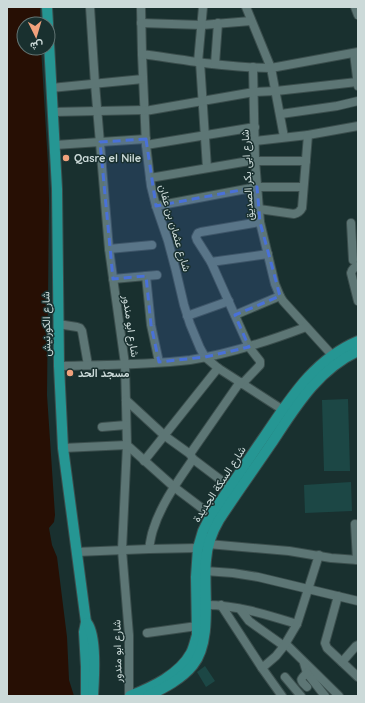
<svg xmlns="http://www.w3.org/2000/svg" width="365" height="703" font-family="Quicksand,Vazirmatn,sans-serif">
<rect width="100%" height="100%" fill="#19302f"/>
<path fill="#270f04" d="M7,7H40V24H24V48H41L48,165L49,201L47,395L55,515L54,522L49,528L52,545L57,557L67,637L69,680L74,696H7Z"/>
<g fill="#1c4745">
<path d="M348,399L350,471H324L322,400Z"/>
<path d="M351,482L352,511L305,513L304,485Z"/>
<path d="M205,666L215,681L206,687L197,672Z"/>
</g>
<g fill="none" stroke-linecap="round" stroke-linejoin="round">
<g stroke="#3b4e4d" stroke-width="10">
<g id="minor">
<path d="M90,7L95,84L109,249L125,364L127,445L122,550L129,635V696"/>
<path d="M141,7L142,54L146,145L151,186L156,206L168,241L176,271L184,305L190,324L200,348L205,357L218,368L283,410"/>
<path d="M246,7L271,68L284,137"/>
<path d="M355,7L358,15"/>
<path d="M141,23L202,25L251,21"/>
<path d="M354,53L358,86"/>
<path d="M142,54C185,60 228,68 271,68L358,52"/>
<path d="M198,62L203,7"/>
<path d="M200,62L207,168"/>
<path d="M215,64L218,23"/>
<path d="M253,67L255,160L260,222L275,284L280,296L283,301L332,355"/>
<path d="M51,88L143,79"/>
<path d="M145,111L254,92L276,91L357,82"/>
<path d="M52,112L145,110"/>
<path d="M281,114L337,106L358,101"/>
<path d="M255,141L308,135L358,126"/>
<path d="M55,145L146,139"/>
<path d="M146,145L255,127"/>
<path d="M256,161H306"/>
<path d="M150,178L255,160"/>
<path d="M156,206L257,187H303"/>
<path d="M259,209L294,214C298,213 300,212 302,208L308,135"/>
<path d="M351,223L353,260"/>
<path d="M109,249L152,245"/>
<path d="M211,262L268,254"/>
<path d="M358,266C354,267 352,269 351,273L358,301"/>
<path d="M146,276L151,325L159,362"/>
<path d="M113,279L157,275"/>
<path d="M235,315L280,296"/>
<path d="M187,316L229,301"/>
<path d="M58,324L77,327L80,328L82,331L88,365"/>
<path d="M59,366C102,365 147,365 190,360C230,354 269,341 306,327"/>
<path d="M242,384L260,365V361L249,347L211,262L197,240L196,237L198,233L201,232L260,222"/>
<path d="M126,400L165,436L190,454L193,459L230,487"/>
<path d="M102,427L126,425"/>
<path d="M63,448L127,445L174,487L211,515"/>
<path d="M190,454L240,382"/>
<path d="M144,461L218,368"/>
<path d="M355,524L357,560"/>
<path d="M208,544L289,551L331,558L358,560"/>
<path d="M149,549C150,543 151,536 153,530C161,504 178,481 193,459"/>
<path d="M76,552L149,549L198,548"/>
<path d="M205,571L233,573L258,577L358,601"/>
<path d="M338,596L325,643L327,648L358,677"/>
<path d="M206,605C237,605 268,615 297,624"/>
<path d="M221,605L262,668L282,696"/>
<path d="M240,609L249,621L284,646"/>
<path d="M147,633L197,626"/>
<path d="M286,644L339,696"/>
<path d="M342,662L356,646L358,645"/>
<path d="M304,663L307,673L325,696"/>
<path d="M262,668L276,656L284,646L297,624L319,555"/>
<path d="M285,677L301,696"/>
<path d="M307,687C300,680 299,680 307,673"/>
</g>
</g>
<g stroke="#3b4e4d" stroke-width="12">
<g id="major">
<path d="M47,7L48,24"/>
<path d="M48,25L57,189L59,366L63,448L86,622L84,632L86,667V696"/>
<path d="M87,623C97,636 94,680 93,696"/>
<path d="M130,696C152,687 179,675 191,653C194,647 195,641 197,635L196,577L198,548L203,531L211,515C229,489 246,463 264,437C290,399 313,360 358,341"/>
<path d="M148,696C164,688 182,679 193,665C213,640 203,591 206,560C207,545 212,532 219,520C236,494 254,469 271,444C295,408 317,370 358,351"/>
</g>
</g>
<use href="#minor" stroke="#5d7675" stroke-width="8"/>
<use href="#major" stroke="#259693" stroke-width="10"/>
</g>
<path fill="#4971d8" fill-opacity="0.2" stroke="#4971d8" stroke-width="3" stroke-dasharray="8 5" stroke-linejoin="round" d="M146,139L156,206L257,187L260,222L280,296L235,315L249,347L205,357L159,362L151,325L146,276L113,279L100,142Z"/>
<g fill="#f1a17c" stroke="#19302f" stroke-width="1.5">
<circle cx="66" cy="158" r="4"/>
<circle cx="70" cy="373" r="4"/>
</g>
<g text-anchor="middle" stroke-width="3" stroke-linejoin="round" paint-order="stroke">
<g font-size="11" font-weight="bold" fill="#ccdad9" stroke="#19302f" text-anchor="start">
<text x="74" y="162">Qasre el Nile</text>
<text x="78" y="377">مسجد الحد</text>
</g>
<g font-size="11" fill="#ccdad9" stroke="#19302f">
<text transform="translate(247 175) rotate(-93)" y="4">شارع ابى بكر الصديق</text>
<text transform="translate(175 228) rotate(74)" y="4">شارع عثمان بن عفان</text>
<text transform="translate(46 324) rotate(-91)" y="4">شارع الكورنيش</text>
<text transform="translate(131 326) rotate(82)" y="4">شارع ابو مندور</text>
<text transform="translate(219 484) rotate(-57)" y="4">شارع السكة الجديدة</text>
<text transform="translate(117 651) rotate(-91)" y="4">شارع ابو مندور</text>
</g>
</g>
<rect width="365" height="703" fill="none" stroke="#ccdad9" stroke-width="16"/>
<g transform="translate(36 36) rotate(175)"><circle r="19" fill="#19302f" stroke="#617473"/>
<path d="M0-3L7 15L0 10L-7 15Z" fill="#f1a17c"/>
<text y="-6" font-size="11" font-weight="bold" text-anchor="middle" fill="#ccdad9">ش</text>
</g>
</svg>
